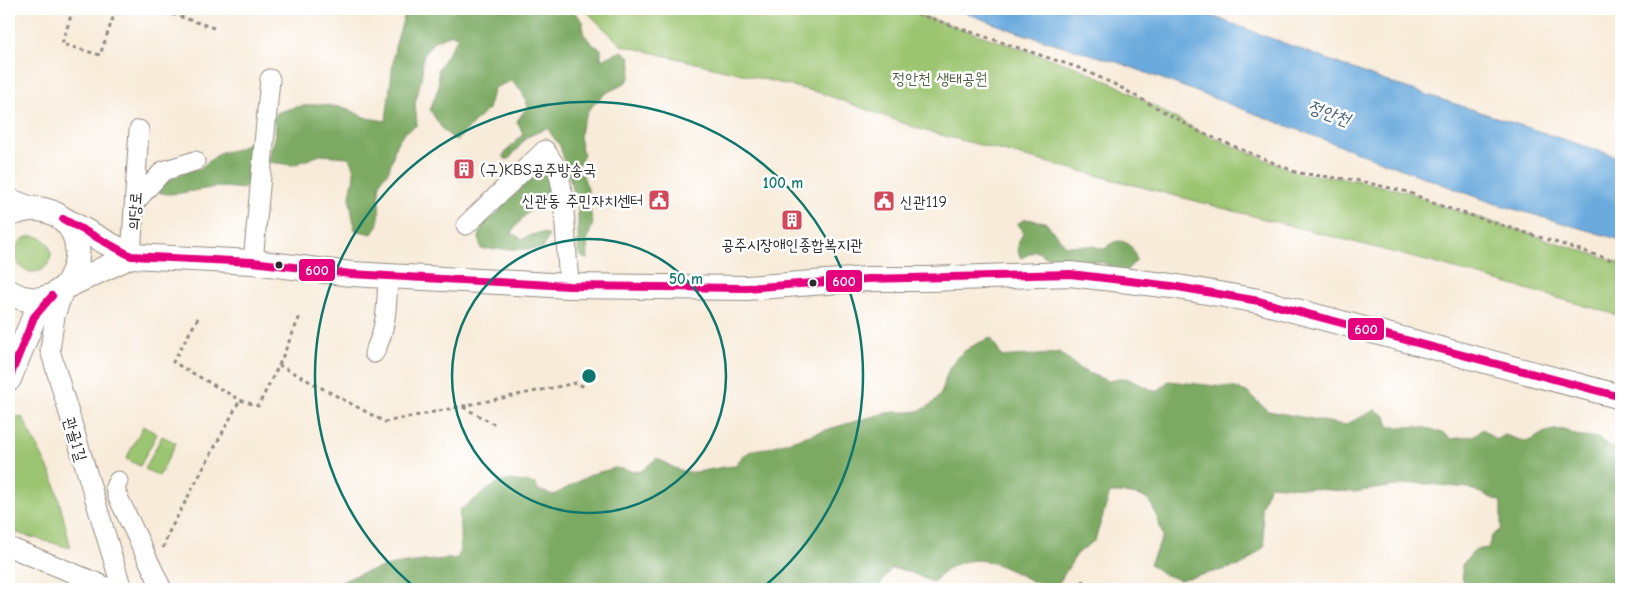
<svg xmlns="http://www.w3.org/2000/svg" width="1630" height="598" font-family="'Comic Neue','Poor Story',sans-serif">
<rect width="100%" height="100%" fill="#fff"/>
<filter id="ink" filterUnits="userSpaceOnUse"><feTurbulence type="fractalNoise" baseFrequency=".02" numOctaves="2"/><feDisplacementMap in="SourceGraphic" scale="10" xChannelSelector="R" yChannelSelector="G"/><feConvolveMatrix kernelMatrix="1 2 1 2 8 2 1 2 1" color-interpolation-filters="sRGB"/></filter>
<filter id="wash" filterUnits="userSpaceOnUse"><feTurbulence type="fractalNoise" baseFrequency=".0096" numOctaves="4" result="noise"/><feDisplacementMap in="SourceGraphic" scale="20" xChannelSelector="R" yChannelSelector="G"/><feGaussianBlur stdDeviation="1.12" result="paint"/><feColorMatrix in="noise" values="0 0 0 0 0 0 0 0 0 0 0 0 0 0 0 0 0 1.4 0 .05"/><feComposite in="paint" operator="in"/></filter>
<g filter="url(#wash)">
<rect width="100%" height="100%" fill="#f8ebd9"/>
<g fill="#9cc571" stroke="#64784e">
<path d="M584,9H902L1079,68L1118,86L1200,132L1298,173L1355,180L1408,192L1438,205L1621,263V316L1434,263L922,130L821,93L621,45Z"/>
<circle cx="33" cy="254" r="18"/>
<path d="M16,416L23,418L54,480L71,548L9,531V436Z"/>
<path d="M143,426L157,434L140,466L126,459Z"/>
<path d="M162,436L176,443L159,476L145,469Z"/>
</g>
<g fill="#7daa63" stroke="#546a47">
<path d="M390,9H571L583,21V33L592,44L601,49V60L622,51L630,57C631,65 632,73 628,80C621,88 613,88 605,94C587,107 573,132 584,154L579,165L588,189V202L593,223L587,240L588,259L583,258L578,252V208L573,190L560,146L547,128L527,137L509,159H505L503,155L523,134L517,121L528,106L522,92L511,81L494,88L488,109L456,141L443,130L430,110L439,86L438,69L458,37L452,34L434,41L423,56L422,76L415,103L417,125C390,140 398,148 388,172C386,175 382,178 381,181C375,198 386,216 372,234L355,230C353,221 352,211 350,202C349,186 361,170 348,157L320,155L293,165L268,162L276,129L273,118L276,113L295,107L318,104L346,108L366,118L386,121L395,47L404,17L402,12Z"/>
<path d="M250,142L256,144L252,181L243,189C235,188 227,187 218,187C204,188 168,198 159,192L162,185L178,175L200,168L220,153L237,149Z"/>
<path d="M534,168H545L554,173C559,193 520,214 512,233L522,239C532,236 539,230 549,235L543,249H481L479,238L482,225L497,214L503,204L518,192L524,185L526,177Z"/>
<path d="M1025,219L1045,222L1066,246H1092L1105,249C1118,234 1135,242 1136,261L1125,272L1114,271L1104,263L1090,261L1085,264L1069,261L1064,265L1057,263L1036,251L1021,258C1016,252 1018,240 1023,234L1022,229L1017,224Z"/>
<path d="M991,338L1002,357C1021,354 1041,357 1059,352L1080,369L1098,377L1109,381L1126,378L1157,392L1168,381L1235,388L1247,392L1268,411L1345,425L1375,410L1386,416L1389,427C1409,426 1435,425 1451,439L1473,436L1483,429L1496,440L1505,435C1541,449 1529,433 1555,430C1565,428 1572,434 1581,437C1586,438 1592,436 1597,438C1602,440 1608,445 1613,448L1621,444V589H1463L1462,565L1475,550L1488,548L1492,536L1501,529V502L1469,488L1417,483L1354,492L1270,485L1261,507L1265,546L1243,565L1179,580L1161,573L1150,564L1163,536C1151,498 1151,493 1110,493L1095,540L1077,554L1055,589C1021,582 991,548 955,565C947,568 940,576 933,582C918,577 907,568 891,569L877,589H328C371,564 410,562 458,558C463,542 458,526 460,510L497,483L511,480L536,484L538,490L554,495L592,474L615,468L640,472L657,458C695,482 694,469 735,466C744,453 751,449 768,448C807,436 846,423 886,413C902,410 915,416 930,405C946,394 942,384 949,369C958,352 974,344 991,338Z"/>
</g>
<path fill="#6aaadd" stroke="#4a6a84" d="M955,9H1193L1385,81L1621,158V240L1490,202L1120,63L1017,32Z"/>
</g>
<g filter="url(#ink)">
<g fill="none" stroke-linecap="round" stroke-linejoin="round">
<g stroke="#928b82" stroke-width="21">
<g id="minor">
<path d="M9,198L36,208"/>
<path d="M135,202L163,171L195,161"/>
<path d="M466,225L545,150L558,170L563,195L569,286"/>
<path d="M131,256L139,130"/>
<path d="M253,262L270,79"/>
<path d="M65,287L55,316L50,350L122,589"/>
<path d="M374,353C387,328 387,303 388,275"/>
<path d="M118,481L115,487L117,495L162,589"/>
<path d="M9,547L100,584L109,589"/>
</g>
</g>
<g stroke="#928b82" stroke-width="26">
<g id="major">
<path d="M9,215C60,192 98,241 65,287"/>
<path d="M63,219L131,256L253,262L351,274L569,286L747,288L867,279H928L1070,274L1172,286L1259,301L1621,397"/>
<path d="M9,292L22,298L37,300L52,296L65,287L131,256"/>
<path d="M9,379L34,317L52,296"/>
</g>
</g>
<g stroke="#928b82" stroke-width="3" stroke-dasharray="4 4" stroke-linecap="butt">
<path d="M73,9L62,44L100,55L116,9"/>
<path d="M157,9L214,28"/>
<path d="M902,9L1079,68L1118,86L1200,132L1298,173L1355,180L1408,192L1438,205L1621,263"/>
<path d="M198,318L173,362L240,400L258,406L279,365L385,422L576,383L587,388"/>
<path d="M279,365L300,316"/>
<path d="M463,407L494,424"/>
<path d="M163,548L169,532L240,400"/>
<path d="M1083,580L1084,589"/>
</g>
<use href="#minor" stroke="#fff" stroke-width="19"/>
<use href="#major" stroke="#fff" stroke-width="24"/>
<g stroke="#fff" stroke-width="11">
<g id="bus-1">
<path d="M63,219L131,256L253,262L351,274L569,286L747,288L867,279L1070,274L1172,286L1259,301L1621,397"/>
<path d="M9,379L34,317L52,296"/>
</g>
</g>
<use href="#bus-1" stroke="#e5007d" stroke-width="8"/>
</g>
</g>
<g fill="none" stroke="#0f766e" stroke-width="2.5">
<circle cx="589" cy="376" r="137"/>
<path d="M417 589A274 274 0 1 1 761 589"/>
</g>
<defs>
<g id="building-square" transform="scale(1.125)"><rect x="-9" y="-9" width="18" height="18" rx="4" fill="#d1495b" stroke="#fff"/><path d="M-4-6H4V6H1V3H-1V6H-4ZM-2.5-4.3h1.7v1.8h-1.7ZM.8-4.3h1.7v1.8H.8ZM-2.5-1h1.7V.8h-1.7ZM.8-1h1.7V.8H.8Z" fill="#fff"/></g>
<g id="civic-square" transform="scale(1.125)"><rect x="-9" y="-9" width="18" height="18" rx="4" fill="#d1495b" stroke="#fff"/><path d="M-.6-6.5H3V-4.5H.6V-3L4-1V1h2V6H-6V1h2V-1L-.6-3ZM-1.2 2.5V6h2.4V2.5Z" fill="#fff"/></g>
</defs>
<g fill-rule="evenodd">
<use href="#building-square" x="464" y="169"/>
<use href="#civic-square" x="659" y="200"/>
<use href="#civic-square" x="884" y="201"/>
<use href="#building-square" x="792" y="220"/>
</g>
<g fill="#2b2b2b" stroke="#fff" stroke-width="2">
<circle cx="279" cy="265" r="4.5"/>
<circle cx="813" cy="283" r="4.5"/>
</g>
<g text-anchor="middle" stroke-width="5" stroke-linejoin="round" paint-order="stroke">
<g font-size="16" fill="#536144" stroke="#fff">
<text x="940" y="84">정안천 생태공원</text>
</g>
<g font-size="16" fill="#2b2b2b" stroke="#fff" text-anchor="start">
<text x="480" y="175">(구)KBS공주방송국</text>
<text x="643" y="206" text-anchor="end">신관동 주민자치센터</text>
<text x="900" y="207">신관119</text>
<text x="792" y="250" text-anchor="middle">공주시장애인종합복지관</text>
</g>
<g font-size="16" fill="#2b2b2b" stroke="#fff">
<text transform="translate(134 211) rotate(-86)" y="6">의당로</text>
<text transform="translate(76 439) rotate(73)" y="6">관골1길</text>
</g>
<g font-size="18" font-style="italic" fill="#445e72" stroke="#fff">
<text transform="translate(1329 113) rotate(20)" y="6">정안천</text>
</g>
</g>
<circle cx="589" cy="376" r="8" fill="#0f766e" stroke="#fff" stroke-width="2.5"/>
<g font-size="15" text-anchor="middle" font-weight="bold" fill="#0f766e" stroke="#fff" stroke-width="5" stroke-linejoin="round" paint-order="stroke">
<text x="783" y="188">100 m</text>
<text x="686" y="284">50 m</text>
</g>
<g stroke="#fff" stroke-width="2">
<rect x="298" y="258" width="38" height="24" rx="5" fill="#e5007d"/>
<rect x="825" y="269" width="38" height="24" rx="5" fill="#e5007d"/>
<rect x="1347" y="317" width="38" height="24" rx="5" fill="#e5007d"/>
</g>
<g font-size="14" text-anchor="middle" font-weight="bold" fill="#fff">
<text x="317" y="275">600</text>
<text x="844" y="286">600</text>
<text x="1366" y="334">600</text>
</g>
<rect width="1630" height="598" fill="none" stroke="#fff" stroke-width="30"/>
</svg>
